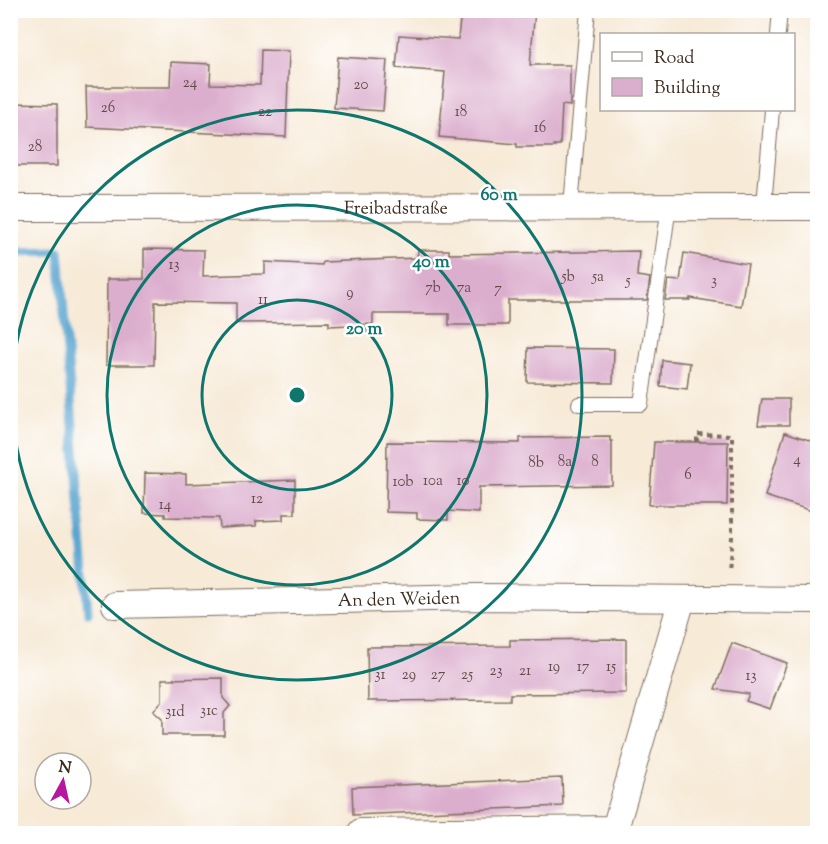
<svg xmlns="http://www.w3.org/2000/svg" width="828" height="844" font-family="'Sorts Mill Goudy',serif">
<rect width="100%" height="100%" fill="#fff"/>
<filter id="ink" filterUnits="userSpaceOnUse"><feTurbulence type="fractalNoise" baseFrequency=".0167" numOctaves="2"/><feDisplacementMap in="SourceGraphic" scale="12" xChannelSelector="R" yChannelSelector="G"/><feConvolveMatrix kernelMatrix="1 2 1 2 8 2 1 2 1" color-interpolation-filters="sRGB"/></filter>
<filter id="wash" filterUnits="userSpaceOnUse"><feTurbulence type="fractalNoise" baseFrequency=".008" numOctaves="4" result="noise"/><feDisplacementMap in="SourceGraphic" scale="24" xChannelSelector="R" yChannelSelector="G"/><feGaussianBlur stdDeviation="1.35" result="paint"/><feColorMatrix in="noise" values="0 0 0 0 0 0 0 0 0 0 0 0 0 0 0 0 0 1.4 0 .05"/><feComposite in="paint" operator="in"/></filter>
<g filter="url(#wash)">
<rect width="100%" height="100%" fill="#f7ead7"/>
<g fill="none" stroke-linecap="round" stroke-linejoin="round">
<path stroke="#56a4cf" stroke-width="9" d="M10,252L59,251L88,612"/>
</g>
<g id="blocks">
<g fill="#dcaece">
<path d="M461,10H535L530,65H570V106L562,105L560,145H554L555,147H517V144L439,137L445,72L396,68L399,35L458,39Z"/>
<path d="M261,50L289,51L286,137L87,127L86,87H170L171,62L211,64L210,84L260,85Z"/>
<path d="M338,57L387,60L383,111L334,108Z"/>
<path d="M12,103L57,104V166H13Z"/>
<path d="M144,249L204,250L203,276L265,274V262L322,265L323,262L417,258L418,250H449V254L639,251L637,276L650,278L647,300H508V325H449V314H373V324L329,326V322L236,323V303L155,302L154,365H106L107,279H144Z"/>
<path d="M684,253L748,264L741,306L690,298V300H665L668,280L680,281Z"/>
<path d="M528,348L614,349L613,383L527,382Z"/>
<path d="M662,360L690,363L687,389L660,386Z"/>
<path d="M762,399H789V425H758Z"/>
<path d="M785,432L818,443V513L765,496Z"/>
<path d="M610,437V441H612V485L479,487V513L448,511V520L417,519V513L386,512L387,442L520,443V438Z"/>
<path d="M654,442H728L727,505H649Z"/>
<path d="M145,473L186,474V484L295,480V514H283V520L256,521V526L220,528L219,518L165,517V514L144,513Z"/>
<path d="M626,639V693L510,694V700L368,701L367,647L510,646V640Z"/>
<path d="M732,643L787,663L770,709L746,701L749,694L715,689Z"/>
<path d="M223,678V698L230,706L224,713V735H162V719L153,711L162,701V679Z"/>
<path d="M562,778L563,806L353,815L352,787Z"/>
</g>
</g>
</g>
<g filter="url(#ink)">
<use href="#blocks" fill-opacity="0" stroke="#7d6d5f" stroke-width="1.5"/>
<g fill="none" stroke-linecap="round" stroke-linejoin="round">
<g stroke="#7d6d5f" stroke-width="16">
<g id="lane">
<path d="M778,34L780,10"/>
<path d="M571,206L588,10"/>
<path d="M764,206L772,110"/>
<path d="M579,404H641L669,206"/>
</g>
</g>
<g stroke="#7d6d5f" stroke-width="28">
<g id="street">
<path id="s1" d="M10,208L818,207"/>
<path id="s2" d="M115,605L477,597L818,600"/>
<path d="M361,832L615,829L682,599"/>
</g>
</g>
<path stroke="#7d6d5f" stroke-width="4" stroke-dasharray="4.5 4.5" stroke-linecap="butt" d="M697,442V434L732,435V537L729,571"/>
<use href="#lane" stroke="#fff" stroke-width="14"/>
<use href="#street" stroke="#fff" stroke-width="26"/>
</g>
</g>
<g fill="none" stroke="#0f766e" stroke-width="3">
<circle cx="297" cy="395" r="95"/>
<circle cx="297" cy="395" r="190"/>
<circle cx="297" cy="395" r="285"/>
</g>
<g text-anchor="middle" stroke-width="5" stroke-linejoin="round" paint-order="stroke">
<g font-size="15" fill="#634b4a">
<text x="190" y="87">24</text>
<text x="361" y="89">20</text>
<text x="108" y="112">26</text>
<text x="265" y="116">22</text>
<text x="461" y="116">18</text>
<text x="540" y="132">16</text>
<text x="35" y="151">28</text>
<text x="174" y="269">13</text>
<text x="568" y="281">5b</text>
<text x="598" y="281">5a</text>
<text x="628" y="285">5</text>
<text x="714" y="285">3</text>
<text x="433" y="292">7b</text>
<text x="464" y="292">7a</text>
<text x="498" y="293">7</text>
<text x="350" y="297">9</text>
<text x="263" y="304">11</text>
<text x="797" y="464">4</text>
<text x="565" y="466">8a</text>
<text x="595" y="466">8</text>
<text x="536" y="467">8b</text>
<text x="688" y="479">6</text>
<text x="433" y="485">10a</text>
<text x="463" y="485">10</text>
<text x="403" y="486">10b</text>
<text x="257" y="503">12</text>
<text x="165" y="509">14</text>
<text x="554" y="671">19</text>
<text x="583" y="671">17</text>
<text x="611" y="671">15</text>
<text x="496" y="675">23</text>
<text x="525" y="675">21</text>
<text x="380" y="679">31</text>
<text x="409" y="679">29</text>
<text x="438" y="679">27</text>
<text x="467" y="679">25</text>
<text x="751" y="680">13</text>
<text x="209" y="715">31c</text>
<text x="175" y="716">31d</text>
</g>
<g font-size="18" fill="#3b2a1e" stroke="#fff">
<text dy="6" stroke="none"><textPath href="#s1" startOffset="386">Freibadstraße</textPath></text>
<text dy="6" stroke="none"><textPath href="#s2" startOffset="284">An den Weiden</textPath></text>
</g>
</g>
<circle cx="297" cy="395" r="9" fill="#0f766e" stroke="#fff" stroke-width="3"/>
<g font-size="18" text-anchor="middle" font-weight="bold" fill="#0f766e" stroke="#fff" stroke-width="5" stroke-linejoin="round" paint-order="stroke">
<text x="499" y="200">60 m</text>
<text x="431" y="267">40 m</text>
<text x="364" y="334">20 m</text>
</g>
<rect width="828" height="844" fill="none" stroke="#fff" stroke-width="36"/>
<rect x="600" y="33" width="195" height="78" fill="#ffffff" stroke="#b1aaa5" stroke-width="1.5"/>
<rect x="612" y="52" width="30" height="9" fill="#ffffff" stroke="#b1aaa5" stroke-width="1.5"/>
<text x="654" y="63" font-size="18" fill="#3b2a1e">Road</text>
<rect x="612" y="78" width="30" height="18" fill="#dcaece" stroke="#b1aaa5" stroke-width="1.5"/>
<text x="654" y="93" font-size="18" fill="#3b2a1e">Building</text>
<g transform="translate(63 781) rotate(8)"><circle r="28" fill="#ffffff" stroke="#b1aaa5" stroke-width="1.5"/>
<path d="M0-4.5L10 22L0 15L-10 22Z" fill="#b5179e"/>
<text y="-9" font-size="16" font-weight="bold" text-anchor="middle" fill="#3b2a1e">N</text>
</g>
</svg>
